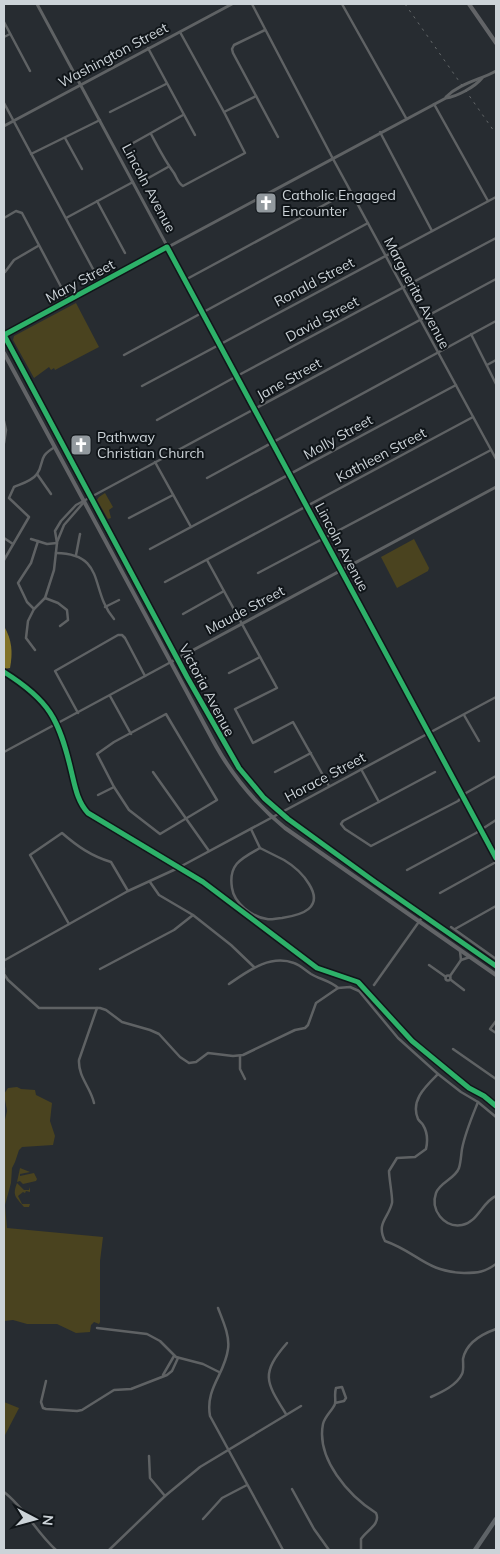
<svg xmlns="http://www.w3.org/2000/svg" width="500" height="1554" font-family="Mulish,sans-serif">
<rect width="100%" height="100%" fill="#272c31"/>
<g fill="#4a431f">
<path d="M76,303L99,347L55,370L54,368L51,370L49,367L34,378L13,340L14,336Z"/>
<path d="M105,493L113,507L109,510L111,518L108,519L97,500L99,497Z"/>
<path d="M414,539L429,568L428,571L397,588L381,557Z"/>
<path d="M17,1087L21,1089L35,1090L36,1095L52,1103L50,1121L55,1136L53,1145L22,1147L19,1150L15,1162L12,1168L11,1183L5,1205L7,1228L103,1237L100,1261V1322L99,1324L94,1322L91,1325L90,1332L76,1333L57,1324H27L13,1320L4,1321V1124L7,1111L4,1094L8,1088Z"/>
<path d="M20,1168L30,1172L20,1174V1176L34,1173L37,1179L36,1181L23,1184L20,1181L17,1182Z"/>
<path d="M17,1183L24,1190H29L30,1187L35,1186L30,1187V1192L26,1191L25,1193L23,1192L18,1196L22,1204H30L29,1207H24C16,1197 12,1196 17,1183Z"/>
<path d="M4,1402L19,1408L4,1437Z"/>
</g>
<path fill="#817228" d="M4,626C12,640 13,652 10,668L4,669Z"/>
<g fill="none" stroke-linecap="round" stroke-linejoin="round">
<path stroke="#817228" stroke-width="1" d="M14,681C55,708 60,731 71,777C74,790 76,802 85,812L201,883L315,968L323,972L359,985L407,1039L469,1090L482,1096L496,1108"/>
<g stroke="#5f6264" stroke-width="2.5">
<path d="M252,4L332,157L496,459"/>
<path d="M342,4L406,118"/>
<path d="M4,22L30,71"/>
<path d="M265,30L234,45L232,49L233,53L278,137"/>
<path d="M4,37L10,34"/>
<path d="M148,48L195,135"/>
<path d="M4,103L93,269"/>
<path d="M434,104L488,201"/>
<path d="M110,112L166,84"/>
<path d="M224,112L256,96"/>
<path d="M380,132L432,231"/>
<path d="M151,134C158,147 165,161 174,173C177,178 178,183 183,186L245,153L224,112L180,32"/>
<path d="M65,138L82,169"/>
<path d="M126,147L183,115"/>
<path d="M31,154L100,120"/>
<path d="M143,181L168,167"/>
<path d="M97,201L125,253"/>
<path d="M4,218L16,211L22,213L68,300"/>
<path d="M66,218L133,182"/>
<path d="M5,272L14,260L38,246"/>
<path d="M185,280L350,191"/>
<path d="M471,334L496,384"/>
<path d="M124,355L368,223"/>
<path d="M487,365L496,360"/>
<path d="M142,386L496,197"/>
<path d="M157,420L237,376L496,238"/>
<path d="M4,421L6,430L4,443"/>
<path d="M155,462L191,527"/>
<path d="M37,474L51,494"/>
<path d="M207,478L496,321"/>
<path d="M129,518L173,495"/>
<path d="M4,538L13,544"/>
<path d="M31,539L47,544L57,543"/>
<path d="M57,542L64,525L84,502"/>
<path d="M150,549L456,385"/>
<path d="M56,553C107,554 89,590 114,619"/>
<path d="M76,555L80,534"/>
<path d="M4,560L29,517L9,498L14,487C21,484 32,481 37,474C45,463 37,457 55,447"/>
<path d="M207,560L277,688L235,709L253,743L293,722L329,786"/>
<path d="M258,573L491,450"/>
<path d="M165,582L473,417"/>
<path d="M45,598L58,603L67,610L68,620L60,626"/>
<path d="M105,607L119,600"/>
<path d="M34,609L27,602L18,583L31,563L38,541"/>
<path d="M183,614L224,591"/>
<path d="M35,650L26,638L28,621L34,609L45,598L54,570L57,543L55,531L61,521L76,505L496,279"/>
<path d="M229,673L260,657"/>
<path d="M110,696L131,734"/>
<path d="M78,713L55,671L118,635H122L125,638L145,676"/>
<path d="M166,714L217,800L160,834L129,810L114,787L97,754L114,742Z"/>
<path d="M464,715L479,741"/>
<path d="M4,752L171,662"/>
<path d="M361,769L379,802"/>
<path d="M153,772L209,851"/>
<path d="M275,772L311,753"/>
<path d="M435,772L343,821L341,824L345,829L371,846L458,801L466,793L496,776"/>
<path d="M98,795L114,787"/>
<path d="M251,829L260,848"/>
<path d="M260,848C268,852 276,856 284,860C294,866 303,874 309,884C324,908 302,915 282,918C277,918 271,920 267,919C252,917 234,903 232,888C228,864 242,858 260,848Z"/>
<path d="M407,870L476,833L496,820"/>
<path d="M150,882L159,895L193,915L231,945L254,967"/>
<path d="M440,893L496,862"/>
<path d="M69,924L30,855L62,833C77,846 91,856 111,862L128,891"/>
<path d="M451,927L496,959"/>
<path d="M455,929L496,906"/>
<path d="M5,960L128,891L176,869L496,697"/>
<path d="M461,960L470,957"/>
<path d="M429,965L446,977"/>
<path d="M4,968V974L8,980L39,1008H100L106,1010L122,1022L150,1030L159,1034L180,1057L189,1063L196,1062L208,1053L233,1056L243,1055L295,1030L305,1028L308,1025L316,1003L338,988L350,987L359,991L398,1038L438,1074L461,1092L478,1102L496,1117"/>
<path d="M100,969L174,930L193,915"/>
<circle cx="448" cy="978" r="2.5"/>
<path d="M450,976L461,960L460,951"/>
<path d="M451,980L464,990"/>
<path d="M229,984C248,971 270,954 294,963C300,965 305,970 311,974C319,979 331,981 338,988"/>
<path d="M374,985L423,916"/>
<path d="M496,1021L490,1029L496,1033"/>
<path d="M453,1049L496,1079"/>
<path d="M240,1056V1069L245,1079"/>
<path d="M438,1074C426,1086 410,1100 418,1119C420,1122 422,1123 423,1125C428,1133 428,1140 426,1149L415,1157L397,1158L389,1171C389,1178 393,1199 392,1203C388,1219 376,1223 385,1241C417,1252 426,1272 464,1273C478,1273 485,1272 496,1264"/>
<path d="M478,1102C472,1117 465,1133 462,1149C461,1155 461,1161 459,1168C455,1179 440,1182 436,1193C430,1210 444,1228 462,1225C478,1222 482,1202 496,1196"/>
<path d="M94,1103C91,1088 78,1077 79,1060L97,1008"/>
<path d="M218,1308C223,1321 230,1336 228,1349C225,1374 205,1388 210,1416L283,1550"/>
<path d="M97,1328L147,1334L160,1341L176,1357L203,1364L219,1372"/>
<path d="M163,1375L174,1356"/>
<path d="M46,1381L41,1402L43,1408L46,1409L77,1411L82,1410L114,1390L131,1389L167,1375L172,1371L178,1358"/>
<path d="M431,1397C442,1392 457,1385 462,1374C464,1370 463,1364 463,1359C466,1343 482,1334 496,1329"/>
<path d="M335,1403L344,1401L346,1398L342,1387L336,1388C334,1394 336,1399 335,1404C332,1411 325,1416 323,1424C316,1459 349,1496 376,1513C381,1524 367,1530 361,1539V1550"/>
<path d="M286,1414C266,1382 260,1374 287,1343"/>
<path d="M149,1456L150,1478L165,1496"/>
<path d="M292,1489L314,1529L329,1550"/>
<path d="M4,1492C25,1508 36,1532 56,1550"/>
<path d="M203,1519L222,1498L247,1485"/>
<path d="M109,1550L165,1496L200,1467L301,1406"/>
</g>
<g stroke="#5f6264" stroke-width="3">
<path d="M37,4L496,858"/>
<path d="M446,97C460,83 480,80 496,71"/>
<path d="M4,126L232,4"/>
<path d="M4,335L446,98C456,97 475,87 482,78"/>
<path d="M171,662L496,487"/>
</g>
<g stroke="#626467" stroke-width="4">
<path d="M469,4L496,43"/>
<path d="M4,335L187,677L239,768L264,798L288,819L375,882L496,966"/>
<path d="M4,353L216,746C234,778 257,805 285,828L496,975"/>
</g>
<path stroke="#5e6367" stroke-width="4.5" d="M475,1550L496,1519"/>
<path stroke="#64686a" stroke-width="1" stroke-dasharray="2.5 5" stroke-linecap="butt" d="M405,4L496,134"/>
<g stroke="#101519" stroke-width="8">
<g id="cycleway">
<path d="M4,335L167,247L496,858"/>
<path d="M4,335L187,677L239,768L264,798L288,819L375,882L496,966"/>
<path d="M4,672C49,700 59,719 71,770C75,786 77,801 88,813L203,882L317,968L358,982L412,1041L469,1088L484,1096L496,1106"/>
</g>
</g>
<use href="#cycleway" stroke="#2db169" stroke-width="5"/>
</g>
<defs>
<g id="church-square" transform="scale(1.125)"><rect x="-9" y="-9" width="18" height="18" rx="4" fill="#92999e" stroke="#101519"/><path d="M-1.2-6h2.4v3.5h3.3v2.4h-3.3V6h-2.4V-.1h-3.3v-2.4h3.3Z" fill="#fff"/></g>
</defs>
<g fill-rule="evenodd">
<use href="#church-square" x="266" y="203"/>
<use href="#church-square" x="81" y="445"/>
</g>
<g text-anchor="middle" stroke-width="4" stroke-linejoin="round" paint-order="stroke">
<g font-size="14" fill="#ccd3d8" stroke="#101519">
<text transform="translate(113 55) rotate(-28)" y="5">Washington Street</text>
<text transform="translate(149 188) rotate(62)" y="5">Lincoln Avenue</text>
<text transform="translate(80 281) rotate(-28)" y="5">Mary Street</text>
<text transform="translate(314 282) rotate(-28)" y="5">Ronald Street</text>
<text transform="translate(417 293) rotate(62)" y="5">Marguerita Avenue</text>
<text transform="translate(322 319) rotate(-28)" y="5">David Street</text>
<text transform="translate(289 379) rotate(-29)" y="5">Jane Street</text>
<text transform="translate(338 437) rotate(-29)" y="5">Molly Street</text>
<text transform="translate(381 455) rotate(-28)" y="5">Kathleen Street</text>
<text transform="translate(342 547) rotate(62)" y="5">Lincoln Avenue</text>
<text transform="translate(245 610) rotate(-28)" y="5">Maude Street</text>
<text transform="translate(207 690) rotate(62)" y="5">Victoria Avenue</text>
<text transform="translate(325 777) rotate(-28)" y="5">Horace Street</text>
</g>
<g font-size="14" fill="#ccd3d8" stroke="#101519" text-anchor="start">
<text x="282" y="200">Catholic Engaged<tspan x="282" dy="16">Encounter</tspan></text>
<text x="97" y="442">Pathway<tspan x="97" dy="16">Christian Church</tspan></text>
</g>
</g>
<rect width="500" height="1554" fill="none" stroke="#ccd3d8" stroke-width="10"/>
<g transform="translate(35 1519) rotate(96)" stroke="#101519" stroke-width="4" paint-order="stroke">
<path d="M0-4L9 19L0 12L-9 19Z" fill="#ccd3d8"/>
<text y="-8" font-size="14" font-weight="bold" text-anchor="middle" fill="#ccd3d8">N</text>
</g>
</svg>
